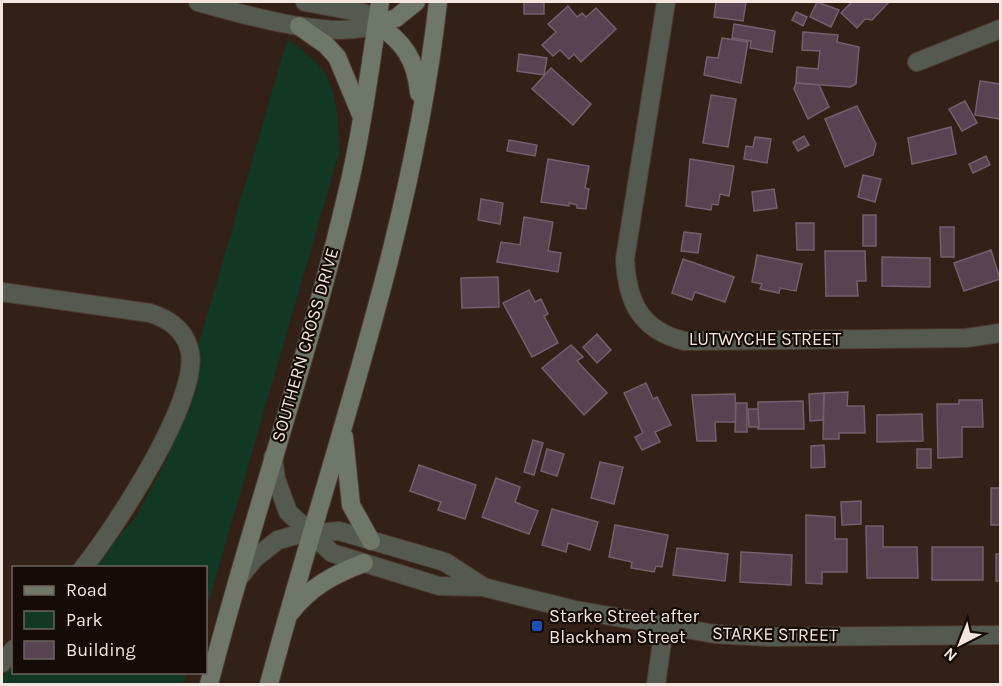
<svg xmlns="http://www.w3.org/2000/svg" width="1002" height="686" font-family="Karla,sans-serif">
<rect width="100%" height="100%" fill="#332017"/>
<g fill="#123824">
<path d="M287,40C339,73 335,93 340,150L206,611V568H93L137,515L165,462L195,393L199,343Z"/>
<path d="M13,663L14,672L187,673L183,684H2V677Z"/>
</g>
<g fill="#574351" stroke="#745f6e" stroke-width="1.5">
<rect x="524" y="2" width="20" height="12"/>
<path d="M716,2H746L743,21L714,17Z"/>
<path d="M817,2L839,10L831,27L810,17Z"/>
<path d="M852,2H889L872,20L865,19L857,28L841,13Z"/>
<path d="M568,6L577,17L582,13L586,17L596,8L616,29L581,62L574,54L569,59L560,50L553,56L542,45L556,32L548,24Z"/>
<path d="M796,12L807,17L803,26L792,20Z"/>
<path d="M734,24L775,31L772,52L750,48L751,41L732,38Z"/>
<path d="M803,32L838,35L837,42L859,47L856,84L850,87L796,83L797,67L818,69L820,51L802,50Z"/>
<path d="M722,38L748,42L741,83L704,75L707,57L718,58Z"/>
<path d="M519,54L547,58L544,75L517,71Z"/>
<path d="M551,68L591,104L573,125L532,89Z"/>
<path d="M980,81L1000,84V119L975,115Z"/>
<path d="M796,83L819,85L829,107L808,119L794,89Z"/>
<path d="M711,95L736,99L728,147L703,143Z"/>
<path d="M965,101L977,123L962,131L949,109Z"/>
<path d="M857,106L876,144L873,155L845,167L825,119Z"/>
<path d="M951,127L956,154L912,164L908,138Z"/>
<path d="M804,136L809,145L798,151L793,142Z"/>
<path d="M755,137L771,139L767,163L744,159L746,146L753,147Z"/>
<path d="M509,140L537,145L535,156L507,151Z"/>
<path d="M986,156L990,165L973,173L969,164Z"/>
<path d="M548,159L589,166L585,188L589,189L586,209L577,208V205L569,203V206L541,202Z"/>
<path d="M690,159L734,166L729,196L720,194L718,205L712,204L711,210L686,206Z"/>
<path d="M863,175L881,179L875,202L858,197Z"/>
<path d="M774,189L777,208L754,211L752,192Z"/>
<path d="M481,199L503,203L500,224L478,220Z"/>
<rect x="863" y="215" width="13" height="31"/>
<path d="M524,217L553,222L548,251L561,253L558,272L497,262L501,242L520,245Z"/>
<path d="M796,223H814V250H797Z"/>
<path d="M940,227H954V257H941Z"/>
<path d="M684,232L701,234L698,253L681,251Z"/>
<path d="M991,250L1000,279L964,291L954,263Z"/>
<path d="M825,251H865L866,281H857L858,296H826Z"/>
<path d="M757,255L802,264L796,291L780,288L779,293L760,289L762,284L752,282Z"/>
<path d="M882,257L930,258V287L882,286Z"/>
<path d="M683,259L734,277L725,302L695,292L692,300L672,293Z"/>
<path d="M498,277L499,307L462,308L461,278Z"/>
<path d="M529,290L535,302L541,299L548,314L544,316L558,343L532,357L503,303Z"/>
<path d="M597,334L611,350L597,363L583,347Z"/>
<path d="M571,345L583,357L577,361L607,393L584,415L542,368Z"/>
<path d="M646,383L653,399L657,397L671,425L655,432L660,442L642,450L635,437L643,433L624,393Z"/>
<path d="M848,392L847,406H864L865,433H839V439H823L824,393Z"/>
<path d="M824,393L823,420L810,421L809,394Z"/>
<path d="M735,394L736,422H715L716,441H697L692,395Z"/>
<path d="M959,400H982L983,427H962V457L938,458L937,404H959Z"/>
<path d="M803,401L804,429H758V402Z"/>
<path d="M736,403H747V432H735Z"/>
<path d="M748,409H758L759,427H749Z"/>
<path d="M922,414L923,441L877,442V415Z"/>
<path d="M533,440L543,443L534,475L524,472Z"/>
<path d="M824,445L825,467L811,468V446Z"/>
<path d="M547,449L564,454L557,476L541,471Z"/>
<rect x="917" y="449" width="14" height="19"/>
<path d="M600,462L623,467L614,504L591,498Z"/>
<path d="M419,465L476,485L465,519L438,510L441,502L410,491Z"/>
<path d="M496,478L520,487L515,502L538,511L529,534L482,517Z"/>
<rect x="991" y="488" width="9" height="37"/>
<path d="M861,501V524L842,525L841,502Z"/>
<path d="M552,509L598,522L590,550L568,543L566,552L542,545Z"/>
<path d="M806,515L835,517V539H847V572H822V584L806,583Z"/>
<path d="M615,525L668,535L662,567L656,566L654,572L631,568L632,562L609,557Z"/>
<path d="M866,526H883V547H917L918,578H867Z"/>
<rect x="932" y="547" width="51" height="33"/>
<path d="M677,548L728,554L725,581L673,575Z"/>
<path d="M741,552L792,555L791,585L740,582Z"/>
<rect x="996" y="554" width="4" height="27"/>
</g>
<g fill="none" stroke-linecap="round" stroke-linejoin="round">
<g stroke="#4e3c33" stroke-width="20">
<g id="minor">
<path d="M666,2L625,259C627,301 640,330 684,341L966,338L1000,333"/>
<path d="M917,62L1000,29"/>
<path d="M2,292L150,313C168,319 183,328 189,348C204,394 113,531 83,568"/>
<path d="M2,663L14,649"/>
<path d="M656,684L664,628"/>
</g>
</g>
<g stroke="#4e3c33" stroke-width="20">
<g id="tertiary">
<path d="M198,2C242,14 334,42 377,24L364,13L305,2"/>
<path d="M273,457L276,479L288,512L332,553L439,586L483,587L575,610L715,634L769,637L1000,635"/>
<path d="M238,579L255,558L278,540L296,535L339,531L445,562L482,586"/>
</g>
</g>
<g stroke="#4e3c33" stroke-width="20">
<g id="secondary">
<path d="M377,24C404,42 416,60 419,93"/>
<path d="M377,24L396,18L416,2"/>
<path d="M299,26L326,45L337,57L362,117"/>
<path d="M344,437L351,505L371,541"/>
<path d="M290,613C310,587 334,574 364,563"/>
<path d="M209,684C253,514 312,348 351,176C364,119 371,60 380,2"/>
<path d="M269,684C329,458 412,236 438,2"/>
</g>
</g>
<use href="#minor" stroke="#555a51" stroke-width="18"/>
<use href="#tertiary" stroke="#555a51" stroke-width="18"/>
<use href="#secondary" stroke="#6f7768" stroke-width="18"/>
</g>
<rect fill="#1a4fb4" stroke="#150c08" stroke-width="2" x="531" y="620" width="12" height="12" rx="3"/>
<g text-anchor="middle" stroke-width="4.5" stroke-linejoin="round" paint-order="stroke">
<g font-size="18" fill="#f4e6df" stroke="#150c08">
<text x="765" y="345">LUTWYCHE STREET</text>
<text transform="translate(305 345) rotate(-74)" y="6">SOUTHERN CROSS DRIVE</text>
<text transform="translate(775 634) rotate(1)" y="6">STARKE STREET</text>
</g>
<g font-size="18" fill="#f4e6df" stroke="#150c08" text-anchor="start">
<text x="549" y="622">Starke Street after<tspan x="549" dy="21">Blackham Street</tspan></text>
</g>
</g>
<rect width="1002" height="686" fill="none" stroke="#f4e6df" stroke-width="6"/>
<rect x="12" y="566" width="195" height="108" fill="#150c08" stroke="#6e635e" stroke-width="1.5"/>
<rect x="24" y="586" width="30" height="9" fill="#6f7768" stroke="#6e635e" stroke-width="1.5"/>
<text x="66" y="596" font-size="18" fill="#f4e6df">Road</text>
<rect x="24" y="611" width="30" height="18" fill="#123824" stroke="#6e635e" stroke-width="1.5"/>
<text x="66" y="626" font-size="18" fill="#f4e6df">Park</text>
<rect x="24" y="641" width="30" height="18" fill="#574351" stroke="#6e635e" stroke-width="1.5"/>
<text x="66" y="656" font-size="18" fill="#f4e6df">Building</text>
<g transform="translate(960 644) rotate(222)" stroke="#150c08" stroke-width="4.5" paint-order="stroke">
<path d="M0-4.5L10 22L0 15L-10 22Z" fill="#f4e6df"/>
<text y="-9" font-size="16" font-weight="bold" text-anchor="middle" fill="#f4e6df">N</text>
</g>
</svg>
